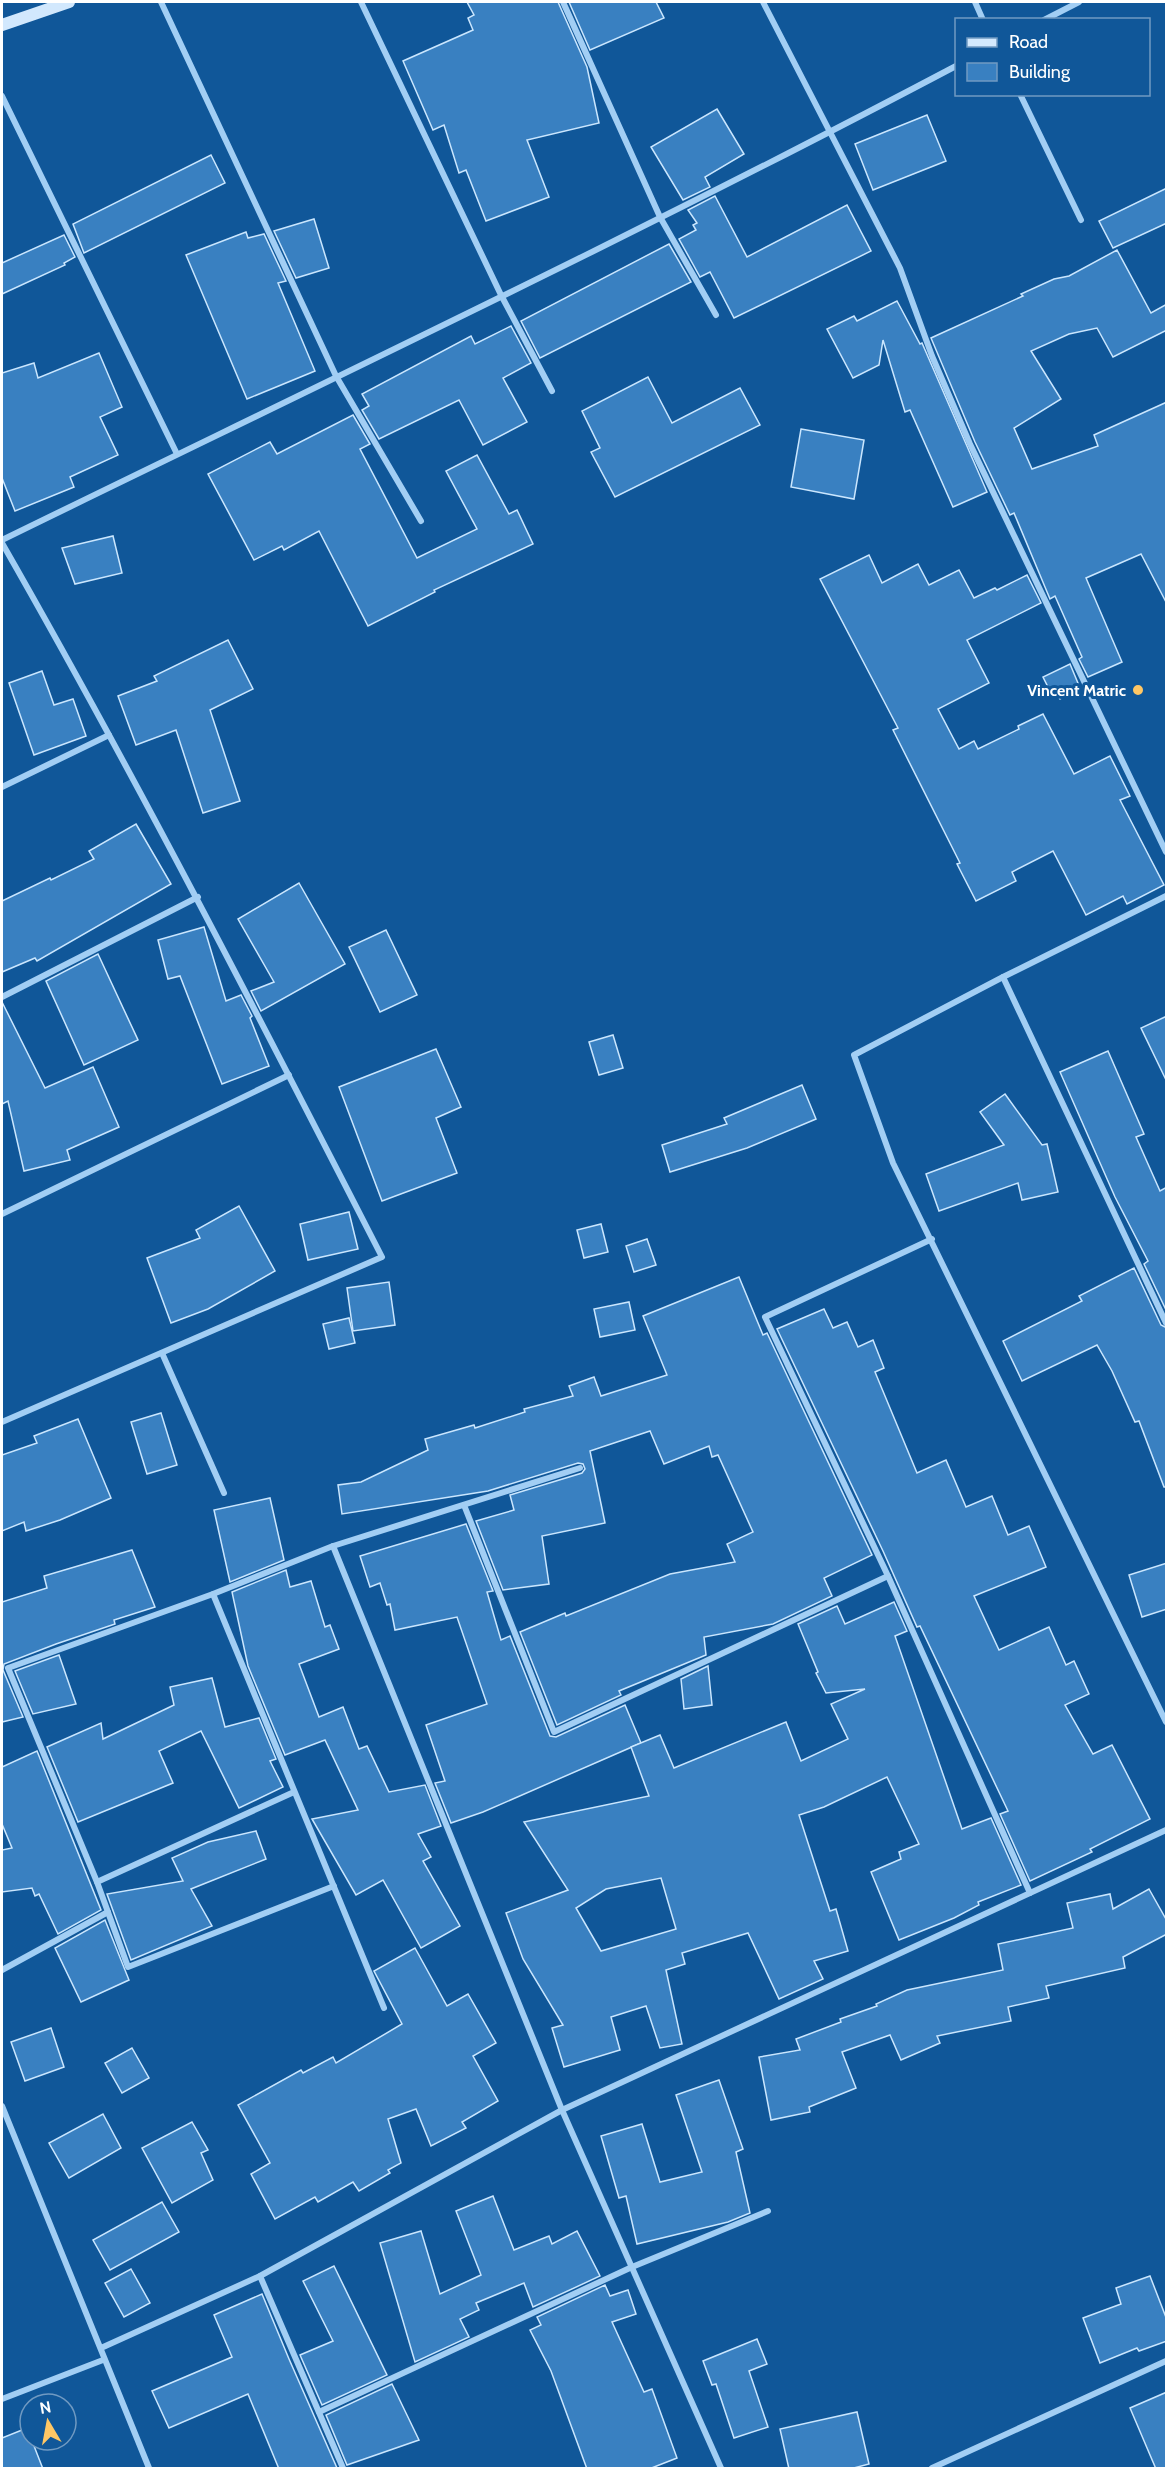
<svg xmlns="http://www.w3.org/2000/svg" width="1168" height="2470" font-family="Cabin,sans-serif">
<rect width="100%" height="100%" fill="#105799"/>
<g fill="#3980c1" stroke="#cae6fe" stroke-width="1.5" fill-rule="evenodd">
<path d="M467,2H558L587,67L599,123L527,140L549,197L486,221L466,170L459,173L444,125L433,130L403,61L473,30L468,18L474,15Z"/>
<path d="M569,2H656L664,18L590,50Z"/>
<path d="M717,109L744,154L705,177L710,187L683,200L651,147Z"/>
<path d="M927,115L946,161L873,190L855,144Z"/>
<path d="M211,155L225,183L84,253L73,224Z"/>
<path d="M1167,188V223L1113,248L1099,221Z"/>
<path d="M715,196L747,257L847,205L871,251L734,318L710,272L700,277L679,239L696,230L693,225L697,223L688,210Z"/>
<path d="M314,219L329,268L296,278L274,231Z"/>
<path d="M246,232L248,238L264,234L286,281L278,283L315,371L247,399L186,255Z"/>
<path d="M64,235L75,257L64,263L65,265L2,294V263Z"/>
<path d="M669,244L691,282L540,358L521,321Z"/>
<path d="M1117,250L1151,313L1167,304V330L1113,357L1097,328L1069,334L1031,351L1061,399L1014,428L1032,469L1098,446L1094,435L1167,402V604L1141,554L1086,578L1122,662L1088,677L1079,659L1082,657L1055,596L1050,599L1014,513L1010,515L975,442L931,338L1023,296L1021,294L1054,279L1069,276Z"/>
<path d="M897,301L920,344L922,343L987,492L953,507L910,410L905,412L883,340L879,365L853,378L827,329L854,316L857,321Z"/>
<path d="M511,326L531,363L503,378L527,422L483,445L459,400L379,439L362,410L369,406L362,394L471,336L475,344Z"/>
<path d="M99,353L122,407L100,417L118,455L70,477L74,487L15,511L2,478V373L34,363L38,378Z"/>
<path d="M648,377L672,423L740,388L760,425L615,497L591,452L600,448L582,411Z"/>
<path d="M353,415L370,444L360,449L417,558L477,529L446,471L477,455L509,514L517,510L533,544L434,590L435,592L368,626L319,531L284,550L282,546L254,560L208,474L270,442L277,454Z"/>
<path d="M801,429L864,440L854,499L791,487Z"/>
<path d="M113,536L122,573L75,584L62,548Z"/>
<path d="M869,555L882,583L918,564L929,585L959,570L974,598L995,588L997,590L1027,575L1041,603L967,640L989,683L938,709L959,749L974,741L978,749L1019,729L1018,726L1043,714L1074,774L1110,756L1130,796L1120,800L1164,885L1127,904L1123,896L1086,915L1053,851L1012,872L1016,881L976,901L957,864L960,863L893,730L898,728L820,579Z"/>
<path d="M228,640L253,689L210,710L240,801L203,813L176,730L136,745L118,696L157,681L154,676Z"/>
<path d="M1070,664L1080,688L1060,699L1056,691L1051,693L1043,677Z"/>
<path d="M42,671L54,705L73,699L86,736L34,755L9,683Z"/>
<path d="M136,824L171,884L37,961L35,958L2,972V901L50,878L51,880L94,859L89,851Z"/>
<path d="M299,883L345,964L261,1011L251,991L274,982L238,919Z"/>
<path d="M204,927L226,1001L241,995L252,1016L250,1018L269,1066L222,1084L180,976L168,979L158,940Z"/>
<path d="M386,930L417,995L380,1012L349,947Z"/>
<path d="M98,954L138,1040L84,1065L46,981Z"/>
<path d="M2,1002L45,1088L93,1067L119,1127L67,1150L70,1160L24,1171L8,1101L2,1104Z"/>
<path d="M1167,1016V1082L1141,1028Z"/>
<path d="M613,1035L623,1068L599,1075L589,1042Z"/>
<path d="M436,1049L461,1107L436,1118L457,1173L382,1201L339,1087Z"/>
<path d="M1108,1051L1144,1134L1136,1137L1160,1191L1167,1187V1312L1144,1264L1148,1261L1115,1197L1060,1072Z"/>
<path d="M802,1085L816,1119L747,1148L670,1172L662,1145L727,1124L724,1118Z"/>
<path d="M1005,1094L1042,1145L1047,1144L1058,1192L1022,1200L1018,1183L939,1211L926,1174L1004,1145L980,1112Z"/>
<path d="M239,1206L275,1271L208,1309L171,1323L147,1258L200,1238L196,1230Z"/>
<path d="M349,1212L358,1249L308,1260L300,1224Z"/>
<path d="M601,1224L608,1252L584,1258L577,1230Z"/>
<path d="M647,1239L656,1265L634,1272L626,1246Z"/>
<path d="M1134,1268L1161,1325L1167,1328V1487H1164L1139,1421L1135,1422L1112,1371L1097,1345L1022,1381L1003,1341L1082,1301L1079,1296Z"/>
<path d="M739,1277L763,1335L767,1333L872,1555L824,1578L832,1596L773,1624L704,1637L706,1655L619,1691L621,1695L557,1725L520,1632L565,1613L566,1616L670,1574L735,1562L727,1544L753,1532L718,1455L712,1457L709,1446L664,1464L650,1431L590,1451L605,1523L542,1536L549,1584L503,1590L476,1521L514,1510L510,1495L582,1473L585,1469L583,1464L578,1463L488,1491L342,1514L338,1485L361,1482L428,1450L425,1439L474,1425L475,1428L525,1412L524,1409L573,1396L569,1386L594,1377L601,1396L667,1375L643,1316Z"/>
<path d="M389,1282L395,1325L353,1331L347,1288Z"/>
<path d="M629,1302L635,1330L600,1337L594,1309Z"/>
<path d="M824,1309L833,1328L847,1322L858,1347L873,1340L884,1368L875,1372L917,1473L946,1460L966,1507L992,1496L1008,1535L1029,1526L1046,1567L974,1596L999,1650L1049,1627L1066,1665L1074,1661L1089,1694L1065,1705L1093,1754L1112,1745L1150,1819L1090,1849L1092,1852L1030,1881L1000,1814L1008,1811L920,1626L917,1627L883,1551L777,1329Z"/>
<path d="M349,1318L355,1343L329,1349L323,1324Z"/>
<path d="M161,1413L177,1465L147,1474L131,1422Z"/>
<path d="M78,1419L111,1498L60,1520L26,1531L24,1522L2,1531V1455L37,1443L34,1436Z"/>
<path d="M270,1498L284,1560L230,1582L214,1510Z"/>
<path d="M466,1524L493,1591L487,1592L501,1640L510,1636L550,1736L556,1737L625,1705L641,1743L483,1812L451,1823L435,1783L445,1781L426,1725L487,1704L457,1617L395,1630L390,1604L387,1605L380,1583L370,1587L360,1556Z"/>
<path d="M132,1550L155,1607L114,1620L115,1624L56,1644L4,1664L3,1670L23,1717L2,1722V1602L47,1588L44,1576Z"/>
<path d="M1167,1563V1609L1142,1617L1129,1575Z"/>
<path d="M286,1570L290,1587L311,1581L325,1627L330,1625L339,1649L299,1664L319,1717L343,1707L359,1749L367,1746L389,1792L425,1785L441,1826L418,1834L431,1857L423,1861L460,1926L421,1948L383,1880L356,1895L312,1819L358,1810L325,1740L285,1755L248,1666L232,1592Z"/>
<path d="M894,1602L907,1631L895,1636L962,1829L991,1818L1021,1885L978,1902L979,1905L954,1918L899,1940L871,1872L901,1859L899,1852L919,1844L887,1777L824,1807L799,1815L830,1911L836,1909L848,1951L814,1961L823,1979L779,1999L748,1933L682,1953L685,1964L666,1970L682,2044L660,2048L646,2006L611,2017L620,2050L564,2067L552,2028L563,2025L523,1959L506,1913L568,1890L524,1822L649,1796L631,1747L660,1735L674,1768L786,1722L801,1761L848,1739L831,1704L865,1689L826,1693L816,1673L818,1672L798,1624L837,1606L845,1624ZM661,1878L676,1929L601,1951L576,1908L606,1889Z"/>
<path d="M59,1655L76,1704L33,1714L15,1671Z"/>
<path d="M708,1666L712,1705L684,1709L681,1679Z"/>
<path d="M212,1678L225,1727L259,1718L276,1759L270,1761L283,1787L239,1808L201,1731L159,1751L173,1783L78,1822L47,1747L101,1723L103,1739L174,1705L170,1687Z"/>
<path d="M37,1751L101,1910L58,1934L39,1894L35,1896L32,1888L2,1892V1850L12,1848L2,1824V1767Z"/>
<path d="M256,1831L266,1859L191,1889L212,1926L131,1960L107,1894L183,1881L172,1858L208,1842Z"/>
<path d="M1149,1889L1167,1921V1934L1123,1957L1125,1968L1046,1986L1049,1998L1008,2007L1011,2021L937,2036L940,2043L901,2060L890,2035L842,2052L856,2088L809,2107L810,2112L771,2120L759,2057L800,2050L796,2039L841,2022L840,2019L877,2006L876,2004L907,1990L1003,1970L998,1944L1073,1928L1067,1903L1110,1894L1113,1909Z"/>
<path d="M105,1920L129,1980L81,2002L55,1948Z"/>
<path d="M415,1948L447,2006L468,1994L496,2043L473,2056L498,2101L462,2122L466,2128L431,2146L416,2109L388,2119L401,2163L388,2170L390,2173L359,2191L353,2182L318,2202L315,2197L275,2219L251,2174L270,2163L238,2105L301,2070L303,2073L333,2057L336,2063L402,2024L374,1971Z"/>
<path d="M51,2028L64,2067L25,2081L11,2042Z"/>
<path d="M132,2048L149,2078L122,2093L105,2063Z"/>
<path d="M719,2080L743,2149L736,2152L750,2213L728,2222L637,2244L626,2196L619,2198L601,2136L642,2124L660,2182L702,2172L676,2095Z"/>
<path d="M103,2114L121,2148L69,2178L49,2143Z"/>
<path d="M192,2122L208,2150L201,2153L213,2180L172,2203L142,2148Z"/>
<path d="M493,2196L514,2250L549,2236L552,2244L577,2231L600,2276L533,2307L524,2283L476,2303L479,2310L460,2319L469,2337L415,2362L380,2243L421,2231L440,2294L481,2275L456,2211Z"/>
<path d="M162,2202L179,2232L110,2270L93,2240Z"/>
<path d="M334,2266L387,2375L322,2405L300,2355L333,2341L303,2281Z"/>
<path d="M131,2269L150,2303L124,2317L105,2283Z"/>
<path d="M1150,2276L1167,2320V2341L1139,2351L1137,2348L1100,2363L1083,2318L1121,2304L1116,2288Z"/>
<path d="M605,2285L610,2296L628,2290L636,2314L612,2322L644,2392L652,2389L677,2458L649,2469H587L551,2371L530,2330L541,2325L537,2317Z"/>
<path d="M262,2294L289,2359L337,2468L279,2469L248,2394L169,2428L152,2391L232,2357L214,2315Z"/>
<path d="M757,2339L767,2364L749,2371L768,2427L734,2438L716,2384L712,2385L703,2361Z"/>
<path d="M392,2384L419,2440L347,2465L326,2415Z"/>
<path d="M1167,2392V2469H1156L1130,2408Z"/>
<path d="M857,2412L869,2464L850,2469H789L780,2429Z"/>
<path d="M27,2428L43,2469H2V2438Z"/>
</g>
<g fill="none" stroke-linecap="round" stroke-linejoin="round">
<g stroke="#a2cef4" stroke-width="6">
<path d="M161,2L336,376L421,521"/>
<path d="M361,2L501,295L552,391"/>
<path d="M563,2L660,217L716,315"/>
<path d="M763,2L900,268L932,356L970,444L1166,852"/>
<path d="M975,2L983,20"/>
<path d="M1044,20L1079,2"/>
<path d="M1020,94L1081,220"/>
<path d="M2,96L177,454"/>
<path d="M2,540C321,384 642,232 956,66"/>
<path d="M2,543C136,777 259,1017 382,1257L2,1422"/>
<path d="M2,787L109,735"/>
<path d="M1166,896L1003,977L854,1055L893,1163L1166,1722"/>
<path d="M1003,977L1166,1323"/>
<path d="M2,997L198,897"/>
<path d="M2,1214L289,1075"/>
<path d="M932,1239L765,1317L888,1576L1030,1893"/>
<path d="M162,1353L224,1493"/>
<path d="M464,1505L554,1732L888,1576"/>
<path d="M333,1546L562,2110L721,2468"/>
<path d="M213,1594L384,2008"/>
<path d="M294,1792L97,1882L128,1967L334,1886"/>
<path d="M97,1882L8,1668L213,1594L333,1546L580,1468"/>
<path d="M2,1970L108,1912"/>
<path d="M2,2106L149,2468"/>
<path d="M260,2276L343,2468"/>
<path d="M101,2348L260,2276L562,2110L1166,1830"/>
<path d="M2,2399L103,2360"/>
<path d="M319,2412L632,2267L768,2211"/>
<path d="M932,2468L1166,2361"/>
</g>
<path stroke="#d2e8fd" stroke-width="12" d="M2,25L69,2"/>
</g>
<circle fill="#ffc765" stroke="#105799" stroke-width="2" cx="1138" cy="690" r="6"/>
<g text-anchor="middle" stroke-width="6" stroke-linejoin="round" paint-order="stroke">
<g font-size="16" font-weight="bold" fill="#fff" stroke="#105799" text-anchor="end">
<text x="1126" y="696">Vincent Matric</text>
</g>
</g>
<rect width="1168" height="2470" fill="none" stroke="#ffffff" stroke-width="6"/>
<rect x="955" y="18" width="195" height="78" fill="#105799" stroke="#709ac2" stroke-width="1.5"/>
<rect x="967" y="38" width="30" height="9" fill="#d2e8fd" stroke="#709ac2" stroke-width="1.5"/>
<text x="1009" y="48" font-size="18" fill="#ffffff">Road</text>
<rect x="967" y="63" width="30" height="18" fill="#3980c1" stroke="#709ac2" stroke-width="1.5"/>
<text x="1009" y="78" font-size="18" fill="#ffffff">Building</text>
<g transform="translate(48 2422) rotate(350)"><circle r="28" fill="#105799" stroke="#709ac2" stroke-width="1.5"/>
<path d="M0-4.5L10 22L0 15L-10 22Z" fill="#ffc765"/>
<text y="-9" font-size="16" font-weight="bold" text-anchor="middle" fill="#ffffff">N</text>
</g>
</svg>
